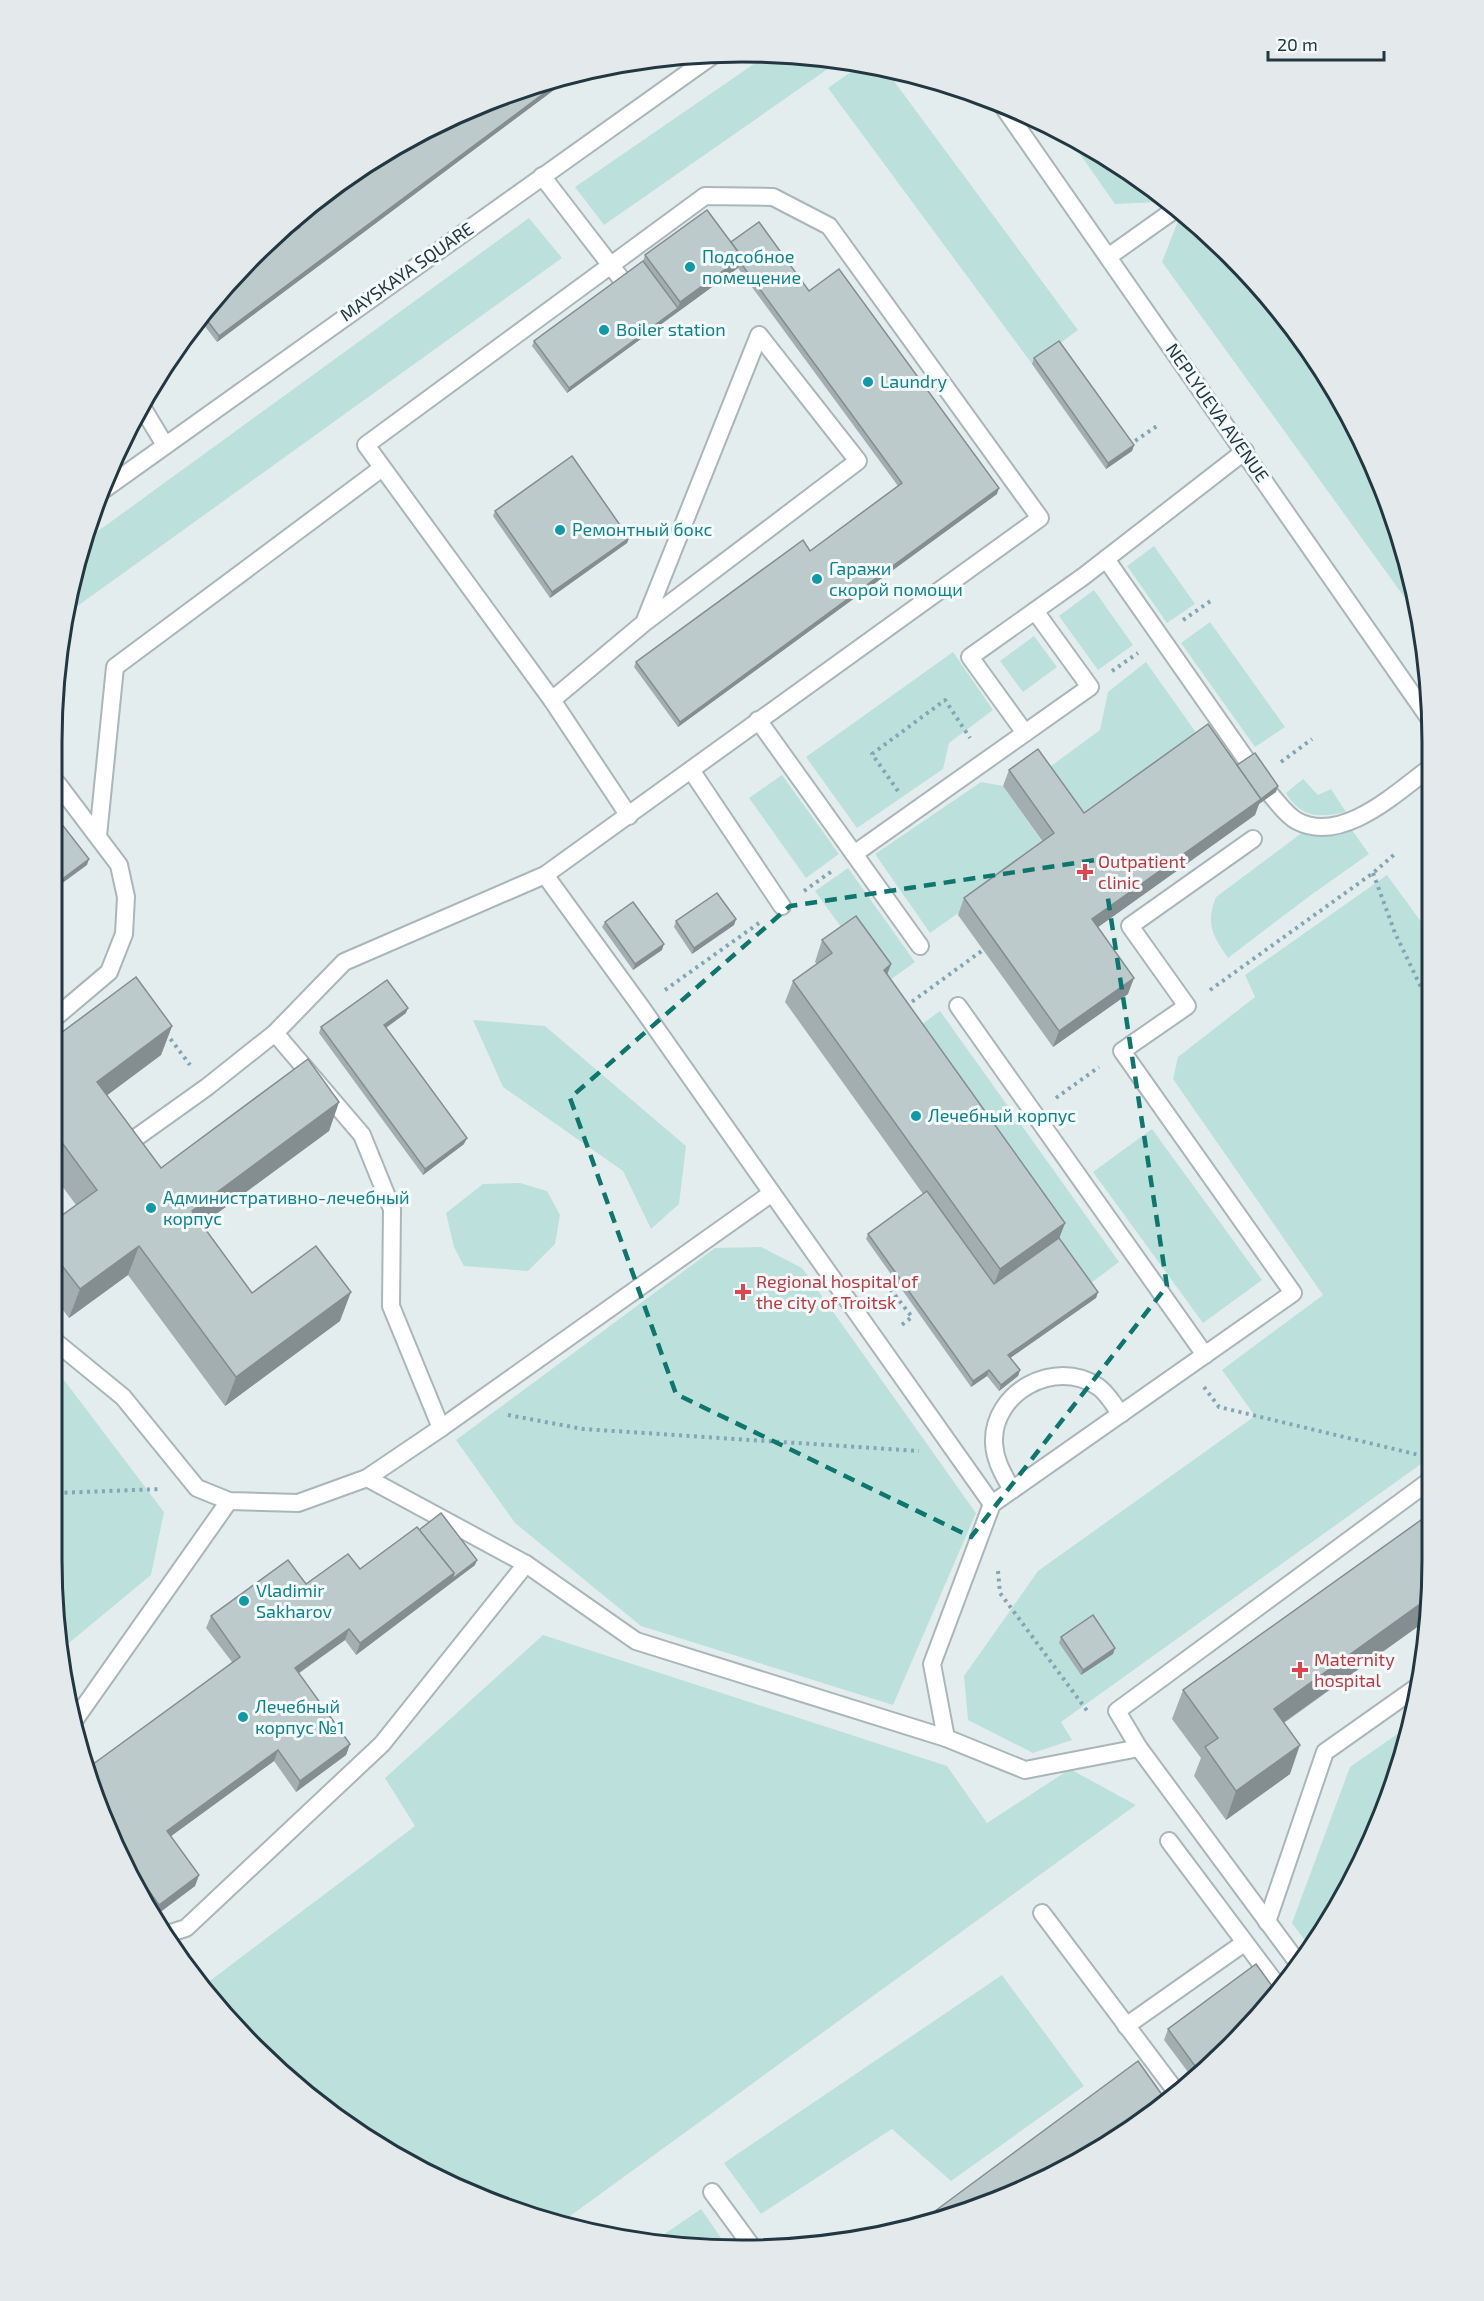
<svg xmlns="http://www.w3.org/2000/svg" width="1484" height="2301" font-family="'Exo 2',sans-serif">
<rect width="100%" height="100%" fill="#e4edee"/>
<g fill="#bce1dc">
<path d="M767,55L832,57L842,59L604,225L575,187Z"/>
<path d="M862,64L885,69L1078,330L1032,364L828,88Z"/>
<path d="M1065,133L1087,143L1164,198L1159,202L1115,204Z"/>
<path d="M1187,215L1197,222L1290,321L1362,437L1410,563L1418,616L1162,262L1178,221Z"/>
<path d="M529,218L562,258L65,615L83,542Z"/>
<path d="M1154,546L1195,604L1167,623L1127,566Z"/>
<path d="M1094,590L1133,645L1098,670L1059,616Z"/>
<path d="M1210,622L1285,727L1255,747L1181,643Z"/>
<path d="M1034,636L1057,667L1023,692L1000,661Z"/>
<path d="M953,652L993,710L949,743L943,769L857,828L806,757Z"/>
<path d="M1146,662L1202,741L1078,829L1039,775L1100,730L1108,692Z"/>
<path d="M782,775L839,854L806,878L749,798Z"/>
<path d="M1303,779L1318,795L1331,789L1346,812C1319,818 1301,818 1286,793Z"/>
<path d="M981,782L1003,786L1048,850L930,933L875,854Z"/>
<path d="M1352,830L1369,854L1311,895L1228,958C1213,936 1205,924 1216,897L1303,832C1321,838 1335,838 1352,830Z"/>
<path d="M848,868L915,962L883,985L815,891Z"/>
<path d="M1387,875L1430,934L1428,1459L1061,1722L1072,1740L1033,1753L968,1720L964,1676L1038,1571L1255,1416L1222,1370L1323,1295L1173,1079L1178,1057L1255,997L1245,975Z"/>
<path d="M940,1011L1119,1262L1087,1286L907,1035Z"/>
<path d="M473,1020L545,1026L686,1146L679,1204L651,1229L623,1171L503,1087Z"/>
<path d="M1152,1129L1262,1280L1203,1323L1093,1172Z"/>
<path d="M520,1183L547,1191L560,1215L555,1244L528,1271L464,1266L454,1247L446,1213L483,1184Z"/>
<path d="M761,1247L802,1268L976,1513L893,1705L641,1626L515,1523L456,1440L715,1248Z"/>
<path d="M57,1377L64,1380L164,1512L151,1575L58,1652Z"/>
<path d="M543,1635L947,1766L987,1823L1070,1769L1136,1805L559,2224L520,2213L436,2179L322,2107L253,2047L203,1986L415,1826L385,1778Z"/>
<path d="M1406,1728L1380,1824L1340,1905L1310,1947L1292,1923L1350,1767Z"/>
<path d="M1002,1975L1084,2086L951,2181L892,2129L761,2214L724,2163Z"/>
<path d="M701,2209L728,2248L654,2241Z"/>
</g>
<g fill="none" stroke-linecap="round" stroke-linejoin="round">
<g stroke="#aab6ba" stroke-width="20">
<g id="service">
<path d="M542,176L622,280"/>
<path d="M142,407L165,445"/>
<path d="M1106,559L1271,795C1279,804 1286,815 1297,821C1342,845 1397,792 1431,767"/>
<path d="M758,720L920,946"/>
<path d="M1025,733L970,657L1084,576L1245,451"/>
<path d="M691,770L782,906"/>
<path d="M57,783L119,865L126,897L124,934L109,972L57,1016"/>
<path d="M629,816L552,700L644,623L858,461L759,335L644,623"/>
<path d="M98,836L115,667L382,468"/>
<path d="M854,854L1090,687L1035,611"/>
<path d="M545,875L641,1007L772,1193"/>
<path d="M958,1006L1205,1355"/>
<path d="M275,1033L362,1135L392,1209L391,1306L441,1428"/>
<path d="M130,1142L207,1087L275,1033L344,962L545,875L1040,518L829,226L773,197L705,196L366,445L552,700"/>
<path d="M57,1343L123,1397L197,1488L229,1501L298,1503L367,1478L441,1428L772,1193L992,1504L1293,1293L1122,1051L1187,1006L1130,926L1253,839"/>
<path d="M367,1478L526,1564L636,1641L946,1738L1025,1770L1139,1748"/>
<path d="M1012,1490C1004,1475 995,1462 994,1443C992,1392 1055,1358 1097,1386C1107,1392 1114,1406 1121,1414"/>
<path d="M74,1721L229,1501"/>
<path d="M946,1738L932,1664L992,1504"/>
<path d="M1169,1841L1280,1989"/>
<path d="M1042,1913L1175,2090"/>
<path d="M1267,1922L1325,1752L1417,1687"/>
<path d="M164,1935L186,1928L382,1744L526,1564"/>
<path d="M1298,1963L1139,1748L1117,1711L1428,1482"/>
<path d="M1126,2026L1244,1943"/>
<path d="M712,2192L753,2248"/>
</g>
</g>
<g stroke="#aab6ba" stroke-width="20">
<g id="minor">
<path d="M1002,105L1431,721"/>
<path d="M1108,257L1177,208"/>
<path d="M99,493L716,53"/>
</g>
</g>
<g stroke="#82a6b4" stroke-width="4" stroke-dasharray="3 4.5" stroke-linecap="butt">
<path d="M1129,445L1157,426"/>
<path d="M1183,620L1212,600"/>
<path d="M1112,671L1138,653"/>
<path d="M1281,762L1312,739"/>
<path d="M898,791L872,754L945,700L970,738"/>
<path d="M1373,873L1395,933L1430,1006"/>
<path d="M804,891L832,871"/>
<path d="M665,990L759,923"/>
<path d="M1210,990L1373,873L1396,853"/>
<path d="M906,1006L983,950"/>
<path d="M166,1033L190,1065"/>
<path d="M1056,1098L1099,1067"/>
<path d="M898,1285L891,1290L912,1317L899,1327"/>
<path d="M1204,1387L1219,1407L1419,1455"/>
<path d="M508,1415L583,1429L919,1451"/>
<path d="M57,1493L161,1489"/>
<path d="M998,1571L1000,1593L1088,1712"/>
</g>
<use href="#service" stroke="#fff" stroke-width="16"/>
<use href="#minor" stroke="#fff" stroke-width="16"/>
</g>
<g fill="#a2aeaf">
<path d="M578,72L217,342L200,320L222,287L296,230L291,223L321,194L357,182L388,158L385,154L436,122L563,75Z"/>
<path d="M731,242L809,291L997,494L678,727L634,667L636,662L810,551L898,486L738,268L567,393L532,346L534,341L643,261L645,255Z"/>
<path d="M1034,358L1134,445L1132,451L1106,469L1032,364Z"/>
<path d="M495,511L629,538L627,543L550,598L493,516Z"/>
<path d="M1237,765L1276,792L1259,804L1255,815L1098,927L1128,994L1053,1047L958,915L964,898L1043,842L1003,786L1009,770L1084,813Z"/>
<path d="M736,919L734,925L692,954L674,927L676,921Z"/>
<path d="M605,922L662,950L633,970L602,927Z"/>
<path d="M822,940L891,964L887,975L1065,1223L1059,1238L1098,1292L1096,1298L1010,1358L1020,1370L1018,1376L999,1391L987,1376L971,1387L866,1239L868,1234L923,1194L785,1002L793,981L817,964L815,962Z"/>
<path d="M406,1013L386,1028L464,1144L423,1175L319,1033L321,1027Z"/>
<path d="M172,1026L161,1055L107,1095L161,1168L339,1102L329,1131L202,1224L252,1293L340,1321L225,1406L128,1275L69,1318L57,1302V1219L76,1205L57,1179V1036Z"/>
<path d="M1428,1515L1427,1620L1284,1723L1290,1774L1226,1820L1194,1776L1201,1758L1172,1719L1183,1690Z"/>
<path d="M419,1530L475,1565L356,1655L345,1640L298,1674L350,1744L346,1755L296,1792L274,1761L171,1836L199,1875L195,1886L155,1916L152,1912L88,1781L232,1662L206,1628L211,1616L306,1584L360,1569Z"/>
<path d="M1061,1637L1115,1648L1113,1654L1081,1675L1059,1643Z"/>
<path d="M1262,2014L1191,2076L1164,2040L1168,2029Z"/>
</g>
<g fill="#848d8f">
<path d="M578,72L217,342L219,336L571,73Z"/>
<path d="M742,257L738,268L567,393L569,388L678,308L680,302Z"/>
<path d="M1134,445L1132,451L1106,469L1108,463Z"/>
<path d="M999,488L997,494L678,727L680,722Z"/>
<path d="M629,538L627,543L550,598L552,592Z"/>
<path d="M1278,786L1276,792L1259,804L1255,815L1087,935L1092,919Z"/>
<path d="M89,859L87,865L57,887V883Z"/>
<path d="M736,919L734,925L692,954L694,948Z"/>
<path d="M664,944L662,950L633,970L635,964Z"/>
<path d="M891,964L883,985L884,970Z"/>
<path d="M1134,978L1128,994L1053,1047L1059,1031Z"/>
<path d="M408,1008L406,1013L381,1031L384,1025Z"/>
<path d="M172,1026L161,1055L86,1111L97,1082Z"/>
<path d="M339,1102L329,1131L181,1240L192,1211Z"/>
<path d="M467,1138L464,1144L423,1175L425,1169Z"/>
<path d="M1065,1223L1057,1244L992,1290L1000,1269Z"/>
<path d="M139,1246L128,1275L69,1318L80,1289Z"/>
<path d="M351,1292L340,1321L225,1406L236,1377Z"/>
<path d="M1098,1292L1096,1298L1006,1361L1008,1355Z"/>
<path d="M989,1370L987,1376L971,1387L973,1381Z"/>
<path d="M1020,1370L1018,1376L999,1391L1001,1385Z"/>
<path d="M477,1560L475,1565L356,1655L360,1643L454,1573Z"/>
<path d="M1427,1599V1620L1263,1737L1274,1709Z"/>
<path d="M349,1629L345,1640L290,1679L295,1668Z"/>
<path d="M1115,1648L1113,1654L1081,1675L1083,1670Z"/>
<path d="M350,1744L346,1755L296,1792L300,1781Z"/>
<path d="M1300,1745L1290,1774L1226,1820L1236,1791Z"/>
<path d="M278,1750L274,1761L163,1842L167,1831Z"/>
<path d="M199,1875L195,1886L155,1916L159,1905Z"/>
</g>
<g fill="#bccacc" stroke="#848d8f" stroke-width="1.5">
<path d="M571,73L219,336L203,315L222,287L233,277L300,227L294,219L321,194L352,175L357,182L392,155L389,152L436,122L563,75Z"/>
<path d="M707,210L742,257L680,302L645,255Z"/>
<path d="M759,222L809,291L839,269L999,488L680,722L636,662L803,540L810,551L902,483L740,262L742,257L731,242Z"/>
<path d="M643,261L678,308L569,388L534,341Z"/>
<path d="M1059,341L1134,445L1108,463L1034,358Z"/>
<path d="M572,456L629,538L552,592L495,511Z"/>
<path d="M1208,724L1261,799L1092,919L1134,978L1059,1031L964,898L1054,833L1009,770L1038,749L1084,813Z"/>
<path d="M1255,753L1278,786L1261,799L1237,765Z"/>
<path d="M57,818L89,859L57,883Z"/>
<path d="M717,893L736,919L694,948L676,921Z"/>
<path d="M633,902L664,944L635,964L605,922Z"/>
<path d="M856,916L891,964L884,970L1065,1223L1000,1269L793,981L832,953L822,940Z"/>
<path d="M136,977L172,1026L97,1082L161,1168L308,1059L339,1102L192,1211L252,1293L316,1246L351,1292L236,1377L139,1246L80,1289L57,1259V1219L97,1190L57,1136V1036Z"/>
<path d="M387,980L408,1008L384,1025L467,1138L425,1169L321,1027Z"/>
<path d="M927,1191L994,1284L1059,1238L1098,1292L1008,1355L1020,1370L1001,1385L989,1370L973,1381L868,1234Z"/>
<path d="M441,1513L477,1560L452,1579L454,1573L419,1530Z"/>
<path d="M1428,1515L1427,1599L1274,1709L1300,1745L1236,1791L1205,1747L1218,1738L1183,1690Z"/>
<path d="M417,1527L454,1573L360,1643L349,1629L295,1668L350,1744L300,1781L278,1750L167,1831L199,1875L159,1905L127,1860L88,1781L85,1770L240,1657L211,1616L288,1560L306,1584L348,1554L360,1569Z"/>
<path d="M1093,1615L1115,1648L1083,1670L1061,1637Z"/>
<path d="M1256,1964L1277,1993L1262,2014L1198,2070L1168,2029Z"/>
<path d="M1138,2061L1165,2099L1126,2134L1007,2197L921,2226L912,2228Z"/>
</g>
<path fill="none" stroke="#0f766e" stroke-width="4.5" stroke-dasharray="12 8" stroke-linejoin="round" d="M1102,859L1167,1286L971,1537L676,1394L570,1098L790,906Z"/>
<g fill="#0f9aa8" stroke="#f5fafa" stroke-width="2">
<circle cx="690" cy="267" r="6"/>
<circle cx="604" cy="330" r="6"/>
<circle cx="868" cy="382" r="6"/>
<circle cx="560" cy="530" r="6"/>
<circle cx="817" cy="579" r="6"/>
<circle cx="916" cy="1116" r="6"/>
<circle cx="151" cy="1208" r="6"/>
<circle cx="244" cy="1601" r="6"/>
<circle cx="243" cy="1717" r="6"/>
</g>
<g fill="#e0444e" stroke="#f5fafa" stroke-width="2">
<path d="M1082 863h6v6h6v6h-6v6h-6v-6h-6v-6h6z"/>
<path d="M740 1283h6v6h6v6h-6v6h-6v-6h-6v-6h6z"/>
<path d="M1297 1661h6v6h6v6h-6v6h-6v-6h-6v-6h6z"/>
</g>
<g text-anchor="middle" stroke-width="6" stroke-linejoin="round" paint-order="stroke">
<g font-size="18" fill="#0d838f" stroke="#f5fafa" text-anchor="start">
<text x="702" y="263">Подсобное<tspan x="702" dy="21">помещение</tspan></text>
<text x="616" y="336">Boiler station</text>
<text x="880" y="388">Laundry</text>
<text x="572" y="536">Ремонтный бокс</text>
<text x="829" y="575">Гаражи<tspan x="829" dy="21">скорой помощи</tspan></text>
<text x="928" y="1122">Лечебный корпус</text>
<text x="163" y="1204">Административно-лечебный<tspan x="163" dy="21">корпус</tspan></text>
<text x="256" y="1597">Vladimir<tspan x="256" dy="21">Sakharov</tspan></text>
<text x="255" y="1713">Лечебный<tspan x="255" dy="21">корпус №1</tspan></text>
</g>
<g font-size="18" fill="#223741" stroke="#f5fafa">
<text transform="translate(407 272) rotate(-35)" y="6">MAYSKAYA SQUARE</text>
<text transform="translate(1217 413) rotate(55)" y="6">NEPLYUEVA AVENUE</text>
</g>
<g font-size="18" fill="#be3a42" stroke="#f5fafa" text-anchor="start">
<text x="1098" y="868">Outpatient<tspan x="1098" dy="21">clinic</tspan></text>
<text x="756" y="1288">Regional hospital of<tspan x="756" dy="21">the city of Troitsk</tspan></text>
<text x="1314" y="1666">Maternity<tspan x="1314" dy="21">hospital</tspan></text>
</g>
</g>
<path d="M0 0H1484V2301H0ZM742 62H742A680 680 0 0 1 1422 742V1560A680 680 0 0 1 742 2240H742A680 680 0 0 1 62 1560V742A680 680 0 0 1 742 62Z" fill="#e4eaeb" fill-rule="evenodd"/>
<path fill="none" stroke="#223741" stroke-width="3" d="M742 62H742A680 680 0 0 1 1422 742V1560A680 680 0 0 1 742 2240H742A680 680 0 0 1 62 1560V742A680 680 0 0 1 742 62Z"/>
<path d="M1268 51v9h116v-9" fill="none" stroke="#223741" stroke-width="3"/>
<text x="1277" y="51" font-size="18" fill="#223741" stroke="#f5fafa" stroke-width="4.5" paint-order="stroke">20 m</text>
</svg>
